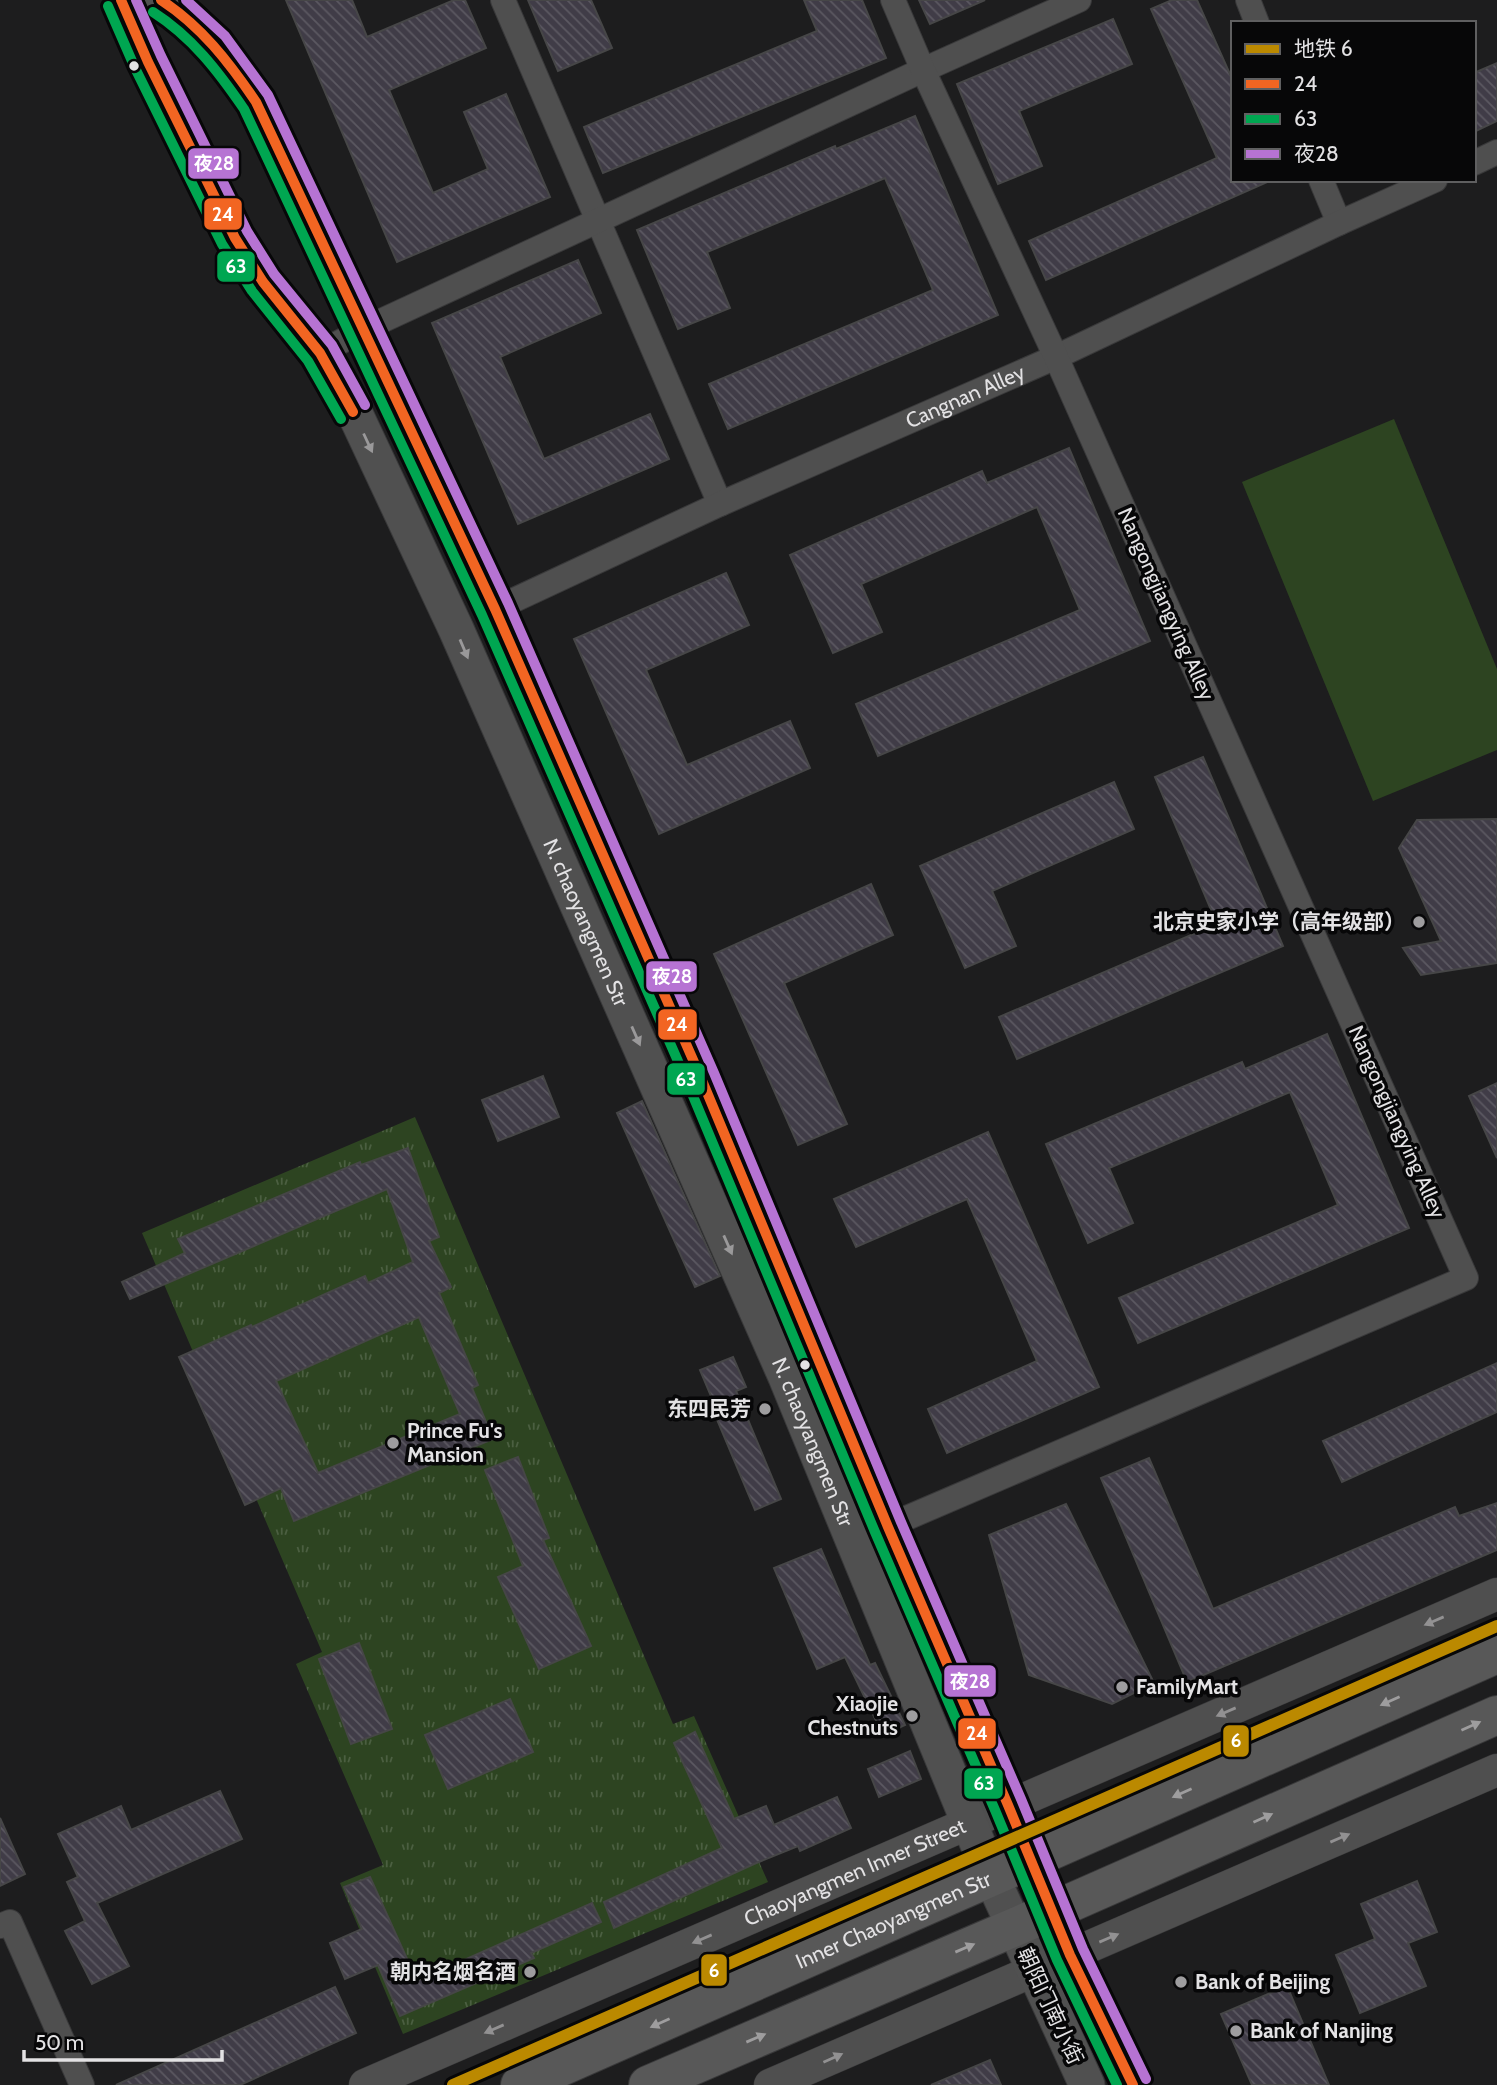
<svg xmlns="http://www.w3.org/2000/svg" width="1497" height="2085" font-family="Cabin,'Noto Sans SC',sans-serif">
<defs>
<pattern id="park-tufts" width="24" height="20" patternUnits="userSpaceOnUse" patternTransform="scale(1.75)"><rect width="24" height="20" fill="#2d4421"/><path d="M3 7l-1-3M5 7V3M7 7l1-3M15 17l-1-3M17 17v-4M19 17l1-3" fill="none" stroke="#4b5f41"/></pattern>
<pattern id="building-back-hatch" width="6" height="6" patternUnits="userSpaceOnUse" patternTransform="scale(1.75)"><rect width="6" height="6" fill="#403c47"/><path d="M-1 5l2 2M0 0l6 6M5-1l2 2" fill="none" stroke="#5b5861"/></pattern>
</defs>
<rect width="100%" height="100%" fill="#1d1d1e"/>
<path fill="#2d4421" d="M1394,419L1497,669V750L1373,801L1242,482Z"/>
<path fill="url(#park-tufts)" d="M415,1117L673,1724L694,1716L768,1882L403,2034L340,1883L383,1865L296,1664L322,1652L142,1233Z"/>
<g fill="url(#building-back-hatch)" stroke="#464647" stroke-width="2" fill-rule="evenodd">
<path d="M286,0H352L367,37L454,0H465L486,48L389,90L433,193L488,169L464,112L506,94L550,197L397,262Z"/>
<path d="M528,0H591L612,48L558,71Z"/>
<path d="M804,0H862L886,58L603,173L584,127L817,31Z"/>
<path d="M919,0H985L930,24Z"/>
<path d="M1172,0H1197L1233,81V180H1272L1046,280L1029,241L1217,158L1151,9Z"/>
<path d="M1113,19L1132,64L1019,111L1042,166L998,184L957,84Z"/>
<path d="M1497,63V121L1474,132V73Z"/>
<path d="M915,116L998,315L728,429L709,384L933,290L885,178L707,252L730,308L678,329L637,230L835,146L836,149Z"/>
<path d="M578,260L601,313L500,357L544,459L650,414L669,459L518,524L432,323Z"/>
<path d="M1069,448L1150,641L878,756L856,704L1080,610L1037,507L861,584L882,632L833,653L790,555L982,471L987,483Z"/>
<path d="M726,573L749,625L646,670L687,765L790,721L810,768L659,834L574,639Z"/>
<path d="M1203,757L1283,946L1017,1059L999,1017L1217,924L1155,777Z"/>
<path d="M1114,782L1134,829L992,891L1016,946L965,968L920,866Z"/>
<path d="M1497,819V963L1421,975L1403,948L1441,941L1399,848L1417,820Z"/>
<path d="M871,884L893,935L784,983L847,1124L798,1145L714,954Z"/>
<path d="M1327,1034L1409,1228L1138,1343L1119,1298L1338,1205L1290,1092L1109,1168L1133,1223L1088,1243L1046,1144L1242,1062L1245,1069Z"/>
<path d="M543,1076L559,1117L498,1141L482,1100Z"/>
<path d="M1497,1083V1158L1469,1096Z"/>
<path d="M642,1101L720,1276L695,1287L617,1113Z"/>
<path d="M988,1132L1099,1387L947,1453L928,1409L1037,1361L967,1199L856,1247L834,1199Z"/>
<path d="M408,1148L439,1237L429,1241L451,1287L439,1293L478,1385L472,1388L493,1439L294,1521L281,1488L245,1505L179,1357L251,1325L252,1327L365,1276L368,1283L413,1262L387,1189L130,1299L122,1282L185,1253L178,1239L360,1162L361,1165ZM419,1317L460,1414L318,1473L276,1381Z"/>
<path d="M733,1357L746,1387L736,1391L781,1499L755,1510L716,1417L719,1415L700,1370Z"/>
<path d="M1497,1363V1412L1342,1482L1323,1441Z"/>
<path d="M518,1457L549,1538L543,1540L591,1646L539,1669L498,1577L523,1566L485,1470Z"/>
<path d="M1149,1458L1213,1609L1455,1507L1459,1516L1497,1503V1550L1187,1682L1101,1478Z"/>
<path d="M1066,1504L1154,1683L1112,1704L1029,1675L989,1535Z"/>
<path d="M821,1549L870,1665L875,1663L905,1725L883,1735L845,1657L817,1669L774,1568Z"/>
<path d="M359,1643L392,1729L351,1744L319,1659Z"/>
<path d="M510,1699L533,1752L448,1789L425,1735Z"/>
<path d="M695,1732L734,1819L766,1806L774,1825L837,1797L851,1828L800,1851L798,1846L754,1864L614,1928L604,1902L722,1848L674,1743Z"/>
<path d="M910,1751L921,1779L879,1797L868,1769Z"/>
<path d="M220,1791L242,1839L97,1903L129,1966L92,1984L65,1931L85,1921L67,1882L78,1877L58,1834L121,1806L131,1830Z"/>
<path d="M0,1818L25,1874L0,1886Z"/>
<path d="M370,1877L417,1981L592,1903L601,1922L531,1953L534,1958L400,2016L378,1965L345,1979L330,1943L362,1929L344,1887Z"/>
<path d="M1417,1881L1437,1932L1408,1943L1426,1986L1360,2013L1336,1955L1375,1939L1361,1904Z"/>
<path d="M1287,1986L1329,2085H1252L1221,2014Z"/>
<path d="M335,1987L356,2033L240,2085H116Z"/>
<path d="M990,2060L1001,2085H931Z"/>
</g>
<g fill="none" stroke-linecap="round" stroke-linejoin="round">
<g stroke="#39393a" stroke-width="26">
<g id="minor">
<path d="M503,0L720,504"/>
<path d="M1248,0L1257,23"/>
<path d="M1474,163L1497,152"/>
<path d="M1321,180L1339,223"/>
<path d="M320,353L364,329L923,70L1079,0"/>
<path id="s1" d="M495,609L720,504L1056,357L1339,223L1435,180"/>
<path d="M853,1541L1466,1278L1056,357L923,70L893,0"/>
<path d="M0,1926L10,1922L82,2085"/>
</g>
</g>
<g stroke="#39393a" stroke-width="33">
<g id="tertiary">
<path id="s2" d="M365,2085L1497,1594"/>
<path d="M770,2085L1497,1770"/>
</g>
</g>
<g stroke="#39393a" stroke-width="37">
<g id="secondary">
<path id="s3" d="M121,0L148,62L235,238L263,282L320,353L357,418L456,629L786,1377L991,1876L1087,2085"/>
<path d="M161,0C201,23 231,64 256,102L495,609L701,1078L888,1527L1008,1805L1070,1955L1133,2085"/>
</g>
</g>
<g stroke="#39393a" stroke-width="40">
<g id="primary">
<path id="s4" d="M520,2085L1497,1654"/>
<path d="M648,2085L1052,1911L1497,1715"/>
</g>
</g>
<use href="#minor" stroke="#4f4f4f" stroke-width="24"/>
<use href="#tertiary" stroke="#4f4f4f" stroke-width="32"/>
<use href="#secondary" stroke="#505050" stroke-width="35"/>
<use href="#primary" stroke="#585858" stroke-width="38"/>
<g stroke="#070708" stroke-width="16">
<g id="bus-1">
<path d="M121,0L148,62L235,238L263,282L320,353L353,412"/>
<path d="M161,0C201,26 229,62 256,102L495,609L701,1078L888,1527L1008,1805L1070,1955L1133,2085"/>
</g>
</g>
<g stroke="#070708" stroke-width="16">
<g id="bus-2">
<path d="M108,6L135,68L222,244L252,291L308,361L341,419"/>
<path d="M153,12C192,37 218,71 244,109L482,615L688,1084L875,1532L995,1810L1057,1960L1117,2085"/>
</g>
</g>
<g stroke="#070708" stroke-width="16">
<g id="bus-3">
<path d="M136,0L161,56L247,231L274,274L332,345L365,405"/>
<path d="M186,0L225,36L268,95L508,603L714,1073L901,1522L1021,1799L1083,1949L1146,2079"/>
</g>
</g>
<use href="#bus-1" stroke="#f26522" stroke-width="10"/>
<use href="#bus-2" stroke="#00a651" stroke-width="10"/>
<use href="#bus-3" stroke="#b673d3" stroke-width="10"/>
<g stroke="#070708" stroke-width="18">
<path id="metro-1" d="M453,2085L1497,1626"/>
</g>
<use href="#metro-1" stroke="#bb8900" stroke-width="12"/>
</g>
<defs><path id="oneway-solid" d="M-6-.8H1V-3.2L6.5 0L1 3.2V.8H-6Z" transform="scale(1.75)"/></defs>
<g fill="#9a999a">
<use href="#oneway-solid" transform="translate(368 443) rotate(65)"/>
<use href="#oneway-solid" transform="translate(464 649) rotate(67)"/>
<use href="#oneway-solid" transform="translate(636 1036) rotate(66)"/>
<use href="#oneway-solid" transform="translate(728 1245) rotate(66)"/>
</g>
<g fill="#929192">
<use href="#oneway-solid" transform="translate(1434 1621) rotate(157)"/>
<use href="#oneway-solid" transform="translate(1226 1712) rotate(157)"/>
<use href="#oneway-solid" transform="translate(1340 1838) rotate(-23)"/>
<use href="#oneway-solid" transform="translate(1109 1938) rotate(-23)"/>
<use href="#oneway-solid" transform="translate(702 1939) rotate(157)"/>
<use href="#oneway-solid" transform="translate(494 2029) rotate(157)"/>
<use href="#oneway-solid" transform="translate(833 2058) rotate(-24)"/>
</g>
<g fill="#9e9d9e">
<use href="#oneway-solid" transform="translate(1390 1701) rotate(156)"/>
<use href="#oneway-solid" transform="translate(1471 1726) rotate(-24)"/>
<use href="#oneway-solid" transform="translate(1182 1793) rotate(156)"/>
<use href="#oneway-solid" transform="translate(1263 1818) rotate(-24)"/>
<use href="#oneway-solid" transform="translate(965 1948) rotate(-23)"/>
<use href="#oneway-solid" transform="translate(660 2023) rotate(156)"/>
<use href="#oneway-solid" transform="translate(756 2038) rotate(-23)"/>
</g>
<g fill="#e3e2e4" stroke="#070708" stroke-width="2.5">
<circle cx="134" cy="66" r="6"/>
<circle cx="805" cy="1365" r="6"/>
</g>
<g fill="#9e9d9f" stroke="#070708" stroke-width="2.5">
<circle cx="1419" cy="922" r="7"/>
<circle cx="765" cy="1409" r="7"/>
<circle cx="393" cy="1443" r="7"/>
<circle cx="1122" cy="1687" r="7"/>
<circle cx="912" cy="1716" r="7"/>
<circle cx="530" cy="1972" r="7"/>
<circle cx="1181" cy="1982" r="7"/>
<circle cx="1236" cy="2031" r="7"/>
</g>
<g text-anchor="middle" stroke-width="7" stroke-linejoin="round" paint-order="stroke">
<g font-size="21" fill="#e3e2e4" stroke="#070708">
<text dy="7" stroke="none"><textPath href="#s1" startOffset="516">Cangnan Alley</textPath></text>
<text transform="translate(1166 604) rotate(66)" y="7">Nangongjiangying Alley</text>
<text dy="7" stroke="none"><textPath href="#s3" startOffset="1036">N. chaoyangmen Str</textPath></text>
<text transform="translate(1397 1122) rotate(66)" y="7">Nangongjiangying Alley</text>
<text dy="7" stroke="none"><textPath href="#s3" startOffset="1603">N. chaoyangmen Str</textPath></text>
<text dy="7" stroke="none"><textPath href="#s2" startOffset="534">Chaoyangmen Inner Street</textPath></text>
<text dy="7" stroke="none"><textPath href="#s4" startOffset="408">Inner Chaoyangmen Str</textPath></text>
<text transform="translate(1050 2006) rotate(65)" y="7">朝阳门南小街</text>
</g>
<g font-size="21" font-weight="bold" fill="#e3e2e4" stroke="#070708" text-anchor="end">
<text x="1405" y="929">北京史家小学（高年级部）</text>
<text x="751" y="1416">东四民芳</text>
<text x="407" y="1438" text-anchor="start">Prince Fu's<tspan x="407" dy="24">Mansion</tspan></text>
<text x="1136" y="1694" text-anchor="start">FamilyMart</text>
<text x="898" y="1711">Xiaojie<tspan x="898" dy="24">Chestnuts</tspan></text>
<text x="516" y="1979">朝内名烟名酒</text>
<text x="1195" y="1989" text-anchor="start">Bank of Beijing</text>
<text x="1250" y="2038" text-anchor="start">Bank of Nanjing</text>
</g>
</g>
<g stroke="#070708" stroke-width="2.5">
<rect x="187" y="147" width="53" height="33" rx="7" fill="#b673d3"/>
<rect x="203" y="197" width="40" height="34" rx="7" fill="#f26522"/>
<rect x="216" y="250" width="40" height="33" rx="7" fill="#00a651"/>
<rect x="645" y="960" width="53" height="33" rx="7" fill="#b673d3"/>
<rect x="657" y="1008" width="41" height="33" rx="7" fill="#f26522"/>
<rect x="666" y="1062" width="40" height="34" rx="7" fill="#00a651"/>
<rect x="943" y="1664" width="54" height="34" rx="7" fill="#b673d3"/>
<rect x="957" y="1717" width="40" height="33" rx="7" fill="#f26522"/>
<rect x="1222" y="1724" width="28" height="34" rx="7" fill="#bb8900"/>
<rect x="963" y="1767" width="41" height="33" rx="7" fill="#00a651"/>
<rect x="700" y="1953" width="28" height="34" rx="7" fill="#bb8900"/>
</g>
<g font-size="19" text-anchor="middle" font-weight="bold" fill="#fff">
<text x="214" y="170">夜28</text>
<text x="223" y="221">24</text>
<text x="236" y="273">63</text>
<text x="672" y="983">夜28</text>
<text x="677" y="1031">24</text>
<text x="686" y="1086">63</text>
<text x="970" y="1688">夜28</text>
<text x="977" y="1740">24</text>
<text x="1236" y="1747">6</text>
<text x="984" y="1790">63</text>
<text x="714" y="1977">6</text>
</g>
<rect x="1231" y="21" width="245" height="161" fill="#070708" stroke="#5f5f60" stroke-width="2"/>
<rect x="1245" y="44" width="35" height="10" fill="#bb8900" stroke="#5f5f60" stroke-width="2"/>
<text x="1294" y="56" font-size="21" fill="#e3e2e4">地铁 6</text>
<rect x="1245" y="79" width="35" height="10" fill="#f26522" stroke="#5f5f60" stroke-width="2"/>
<text x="1294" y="91" font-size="21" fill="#e3e2e4">24</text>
<rect x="1245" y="114" width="35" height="10" fill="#00a651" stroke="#5f5f60" stroke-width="2"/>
<text x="1294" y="126" font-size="21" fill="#e3e2e4">63</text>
<rect x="1245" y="149" width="35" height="10" fill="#b673d3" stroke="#5f5f60" stroke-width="2"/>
<text x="1294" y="161" font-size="21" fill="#e3e2e4">夜28</text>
<path d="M24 2050v10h198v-10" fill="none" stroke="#e3e2e4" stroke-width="3.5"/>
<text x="35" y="2050" font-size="21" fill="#e3e2e4" stroke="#070708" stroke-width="5" paint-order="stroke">50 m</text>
</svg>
